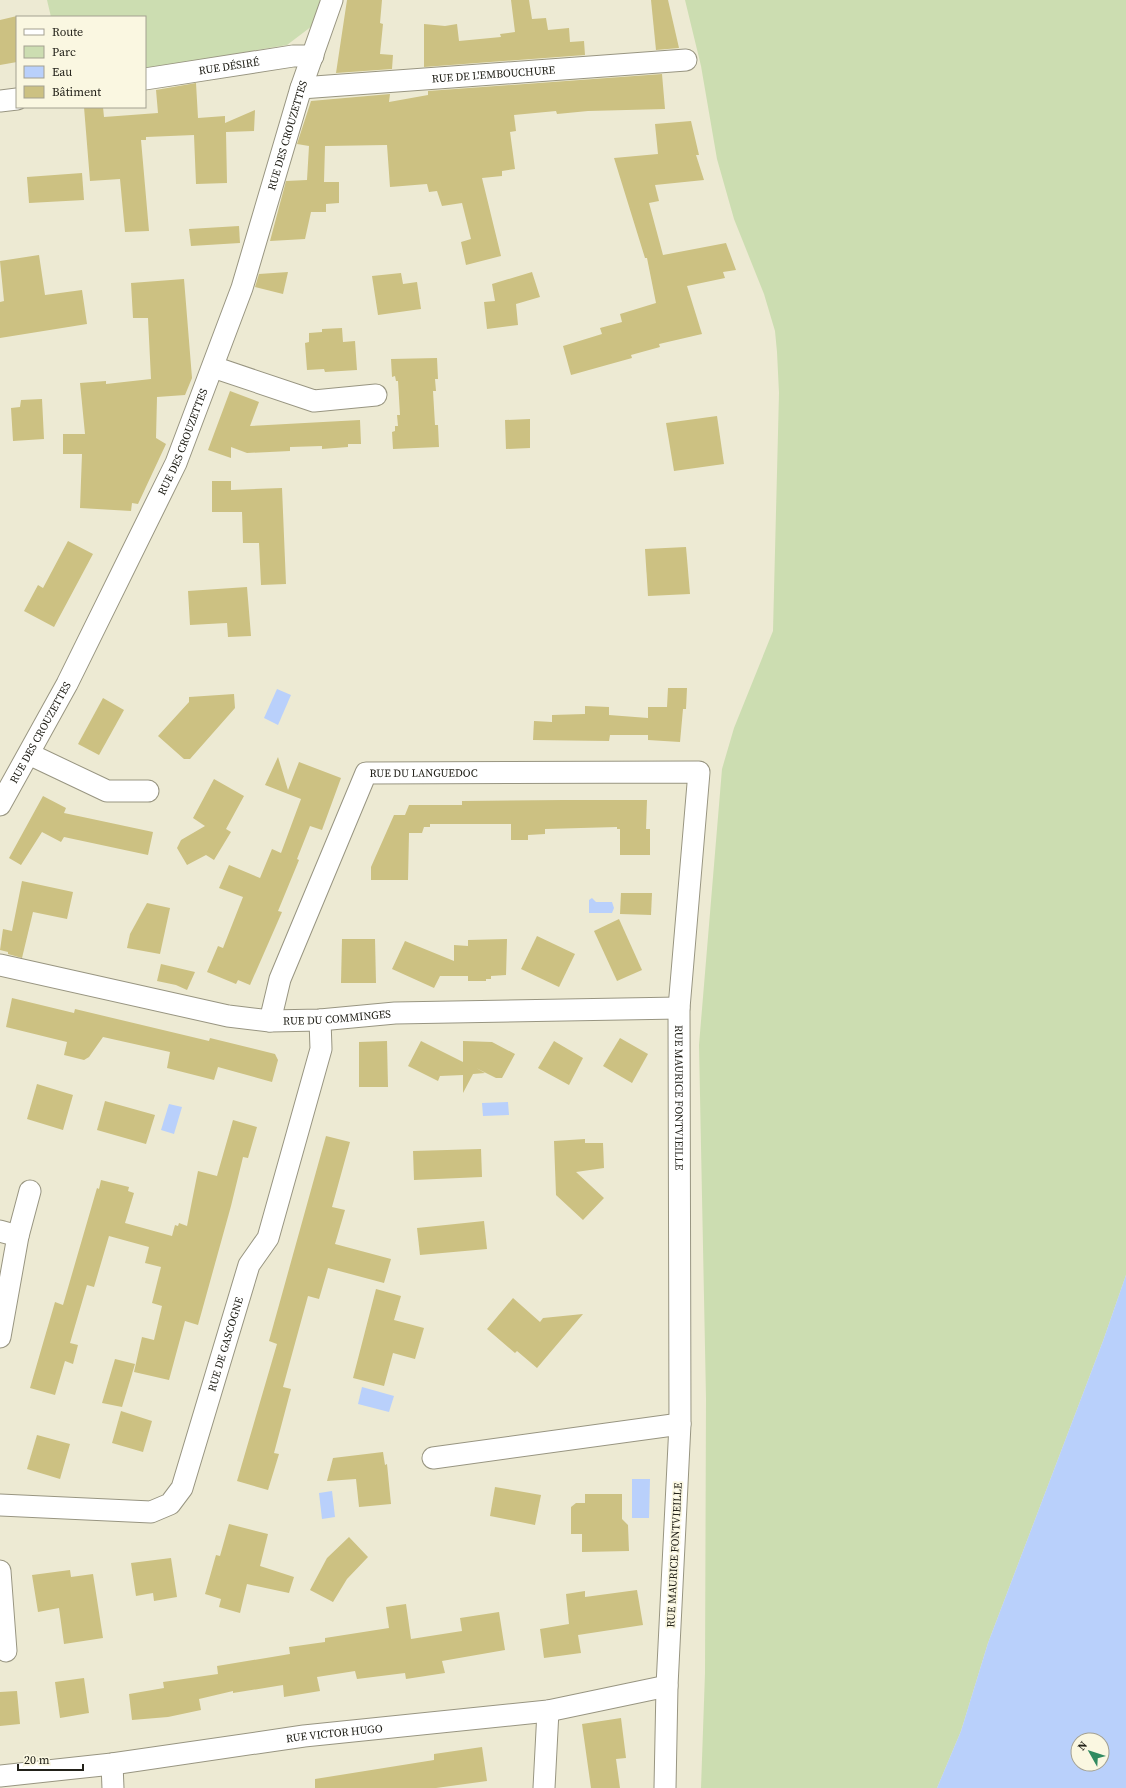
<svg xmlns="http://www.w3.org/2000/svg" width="1126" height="1788" font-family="'Source Serif 4',serif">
<rect width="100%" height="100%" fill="#edead3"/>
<g fill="#ccddb1">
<path d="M47,0H320L316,23L287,45L145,69V17H51Z"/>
<path d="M685,0H1126V1275L1103,1341L988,1643L961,1731L937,1788H701L705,1673L706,1398L699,1045L722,769L734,728L773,631L779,393L777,352L775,331L764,294L734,219L717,159L701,66Z"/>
</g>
<g fill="#b9d0fb" fill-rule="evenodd">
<path d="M277,689L291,695L278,725L264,718Z"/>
<path d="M592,898L596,902H612L614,908L612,913H589V900Z"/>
<path d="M508,1102L509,1115L483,1116L482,1103Z"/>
<path d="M169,1104L182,1107L174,1134L161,1130Z"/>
<path d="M1126,1275V1788H937L961,1731L988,1643L1103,1341ZM1078,1740H1102V1764H1078Z"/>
<path d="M362,1387L394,1396L389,1412L358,1404Z"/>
<path d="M632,1479H650L649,1518H632Z"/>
<path d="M332,1491L335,1517L322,1519L319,1493Z"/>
</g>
<g fill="#ccc182">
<path d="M347,0H382L380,23L383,24L380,54L393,55L392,69L336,73Z"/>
<path d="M511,0H529L532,19L546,18L548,30L569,28L570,42L584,41L585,55L424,67V24L445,26L457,24L459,41L501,37L500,34L515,32Z"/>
<path d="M651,0H668L679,48L656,50Z"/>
<path d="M17,16V62L0,65V20Z"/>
<path d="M662,74L665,109L588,111L557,114L556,111L514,115L516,131L510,132L515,169L502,171V176L482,178L501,256L466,265L461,242L471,239L462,203L442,206L437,191L429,192L427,184L390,187L387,145L325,146L324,182H339V203L326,204V212H311L305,239L270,241L286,181L307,180L309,146L297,144L311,101L390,94L389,102L428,95V91Z"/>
<path d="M196,83L198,118L225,116V123L255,110L254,131L226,132L227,183L196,184L194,135L146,137V140H141L149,231L125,232L120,179L90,181L84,107H103L104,117L158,113L156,90Z"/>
<path d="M691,121L699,155H696L704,180L655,185L659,201L649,203L663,255L726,243L736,270L723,272L725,278L687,286L702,334L659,344L660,347L631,355L632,358L571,375L563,346L602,334L600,328L622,322L620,314L656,303L647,258H645L614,158L658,154L655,124Z"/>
<path d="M82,173L84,200L29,203L27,177Z"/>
<path d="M239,226L240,243L191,246L189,229Z"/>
<path d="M39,255L45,295L82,290L87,324L0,338V302L4,301L0,261Z"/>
<path d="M288,272L283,294L255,287L259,274Z"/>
<path d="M532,272L540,297L516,304L518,325L487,329L484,302L495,301L492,284Z"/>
<path d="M401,273L403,284L417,282L421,309L378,315L372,276Z"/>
<path d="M184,279L192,378L185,395L157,397L156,438L166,444L138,504L132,503L131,511L80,508L82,454H63V434H85L80,383L106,381V384L151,379L148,318H133L131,283Z"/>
<path d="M342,328L343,342L355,341L357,370L325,372L324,369L307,370L305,343L309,342V333L322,332V329Z"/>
<path d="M437,358L438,379H435L436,391H433L435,425H438L439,447L393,449L392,432L395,431V426H398L397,415H400L398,381H396L395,376L392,377L391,359Z"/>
<path d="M230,391L259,402L250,426L360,420L361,444H348V447L322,449V446L290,447V451L247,453L231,447V458L208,450Z"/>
<path d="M42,399L44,439L13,441L11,408L20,407L21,400Z"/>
<path d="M717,416L724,464L674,471L666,423Z"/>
<path d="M530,419V448L506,449L505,420Z"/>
<path d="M212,481H231V490L282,488L286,584L261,585L259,543H243L242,512H212Z"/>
<path d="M68,541L93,554L54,627L24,611L38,585L43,588Z"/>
<path d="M686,547L690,594L648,596L645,549Z"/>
<path d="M247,587L251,636L228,637L227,623L190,625L188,591Z"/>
<path d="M668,688H687L686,709H683L680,742L648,740V735H610L609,741L533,740L534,721L552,722V715L585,714V706L609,707V715L648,718V707H667Z"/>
<path d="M234,694L235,708L190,759H184L158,736L189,702V697Z"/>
<path d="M103,698L124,710L99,755L78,744Z"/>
<path d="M278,757L288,790L299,762L341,778L322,830L310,826L297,859L299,860L278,911L282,912L250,985L238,980L236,984L207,972L218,946L223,948L243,897L219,888L229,865L260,878L272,849L281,853L301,799L265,785Z"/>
<path d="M214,779L244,796L226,829L231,832L214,860L206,855L187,865L177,848L181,840L205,826L193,818Z"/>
<path d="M43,796L66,808L64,813L153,832L148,855L64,837L61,842L42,832L21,865L9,858Z"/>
<path d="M564,800H647L646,829H650V855H620V829H617V827L545,829V834L528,835V840H511V824H430V827H424L422,833H409L408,880H371V867L394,815H405L409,805H462V801Z"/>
<path d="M22,881L73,892L67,919L33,912L22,958L8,954V952L0,950L3,929L12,931Z"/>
<path d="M621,893H652L651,915L620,914Z"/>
<path d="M147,903L170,908L160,954L127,948L130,934Z"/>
<path d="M619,919L642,970L617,981L594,931Z"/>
<path d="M537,936L575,954L559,987L521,969Z"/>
<path d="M342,939H375L376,983H341Z"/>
<path d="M507,939L506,975L491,976V979H486V981H468V976H440L434,988L392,969L405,941L454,961V945L468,946V940Z"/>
<path d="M161,964L195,972L187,990L176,985L157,981Z"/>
<path d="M12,998L74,1013L75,1009L209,1041L210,1038L275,1054L278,1060L272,1082L218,1067L214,1080L167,1068L170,1052L103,1037L89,1057L84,1060L64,1055L67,1042L6,1027Z"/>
<path d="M620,1038L648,1054L632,1083L603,1066Z"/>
<path d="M387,1041L388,1087H359V1042Z"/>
<path d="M421,1041L463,1062V1041L492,1042L515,1054L502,1078H496L476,1068L485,1073L473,1074L463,1093V1075L440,1076L438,1081L408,1066Z"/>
<path d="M554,1041L583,1058L569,1085L538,1068Z"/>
<path d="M37,1084L73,1095L63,1130L27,1119Z"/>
<path d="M105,1101L155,1115L146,1144L97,1130Z"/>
<path d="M233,1120L257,1127L248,1158L243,1157L231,1206L198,1325L185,1321L169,1380L134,1372L142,1337L154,1340L162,1306L152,1303L161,1267L145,1263L149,1247L109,1236L94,1287L87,1285L70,1343L78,1345L73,1364L65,1361L55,1395L30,1388L55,1302L63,1305L97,1188L99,1189L101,1180L129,1187L128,1191L134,1193L125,1223L172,1236L175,1225L178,1226L179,1223L187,1226L198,1171L217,1176Z"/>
<path d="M326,1136L350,1142L332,1207L345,1210L335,1244L391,1259L384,1283L328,1268L319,1299L308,1296L283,1387L291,1389L274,1453L279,1454L268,1490L237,1481L277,1344L269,1341Z"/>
<path d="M585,1139V1143H603L604,1168L576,1172L604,1198L583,1220L556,1195L554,1141Z"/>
<path d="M481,1149L482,1177L414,1180L413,1151Z"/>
<path d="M484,1221L487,1249L420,1255L417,1228Z"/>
<path d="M376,1289L401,1296L394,1320L424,1328L415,1359L393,1353L384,1386L353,1378Z"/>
<path d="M513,1298L540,1322L543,1318L583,1314L537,1368L517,1351L515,1353L487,1329Z"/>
<path d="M115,1359L135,1364L122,1407L102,1403Z"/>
<path d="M121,1411L152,1421L143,1452L112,1443Z"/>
<path d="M37,1435L70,1444L60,1479L27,1469Z"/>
<path d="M383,1452L385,1465L387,1464L391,1504L359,1507L356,1479L327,1481L333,1458Z"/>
<path d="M495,1487L541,1495L535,1525L490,1516Z"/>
<path d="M585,1494H622V1519L628,1525L629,1551L582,1552V1534H571V1507L576,1503H585Z"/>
<path d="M229,1524L268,1534L260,1566L294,1577L289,1593L247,1584L240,1613L219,1607L221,1599L205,1594L216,1555L220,1556Z"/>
<path d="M349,1537L368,1557L347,1579L333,1602L310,1590L327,1558Z"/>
<path d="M171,1558L177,1597L154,1601L153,1593L136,1596L131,1563Z"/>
<path d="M70,1570L71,1577L93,1574L103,1638L64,1644L59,1608L38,1612L32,1575Z"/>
<path d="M637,1590L643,1625L578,1635L581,1653L544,1658L540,1629L569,1624L566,1594L585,1591V1597Z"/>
<path d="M406,1604L411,1639L462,1631L460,1618L499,1612L505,1650L442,1661L445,1673L406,1679L405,1673L357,1679L355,1671L317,1677L320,1691L284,1697L283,1685L233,1693V1691L199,1699L201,1710L168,1717L132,1720L129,1694L164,1688L163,1682L218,1674L217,1666L290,1654L289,1647L325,1642V1638L389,1628L386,1607Z"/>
<path d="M84,1678L89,1713L60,1718L55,1682Z"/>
<path d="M17,1691L20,1724L0,1726V1692Z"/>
<path d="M621,1718L626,1758L616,1759L620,1788H591L582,1724Z"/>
<path d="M482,1747L487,1781L436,1788H315V1779L434,1760V1754Z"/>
</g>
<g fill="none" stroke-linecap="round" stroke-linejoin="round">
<g stroke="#989581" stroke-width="23">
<g id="minor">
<path id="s1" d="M145,79L293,56H313"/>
<path id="s2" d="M301,88L686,60"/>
<path d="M0,101L17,99"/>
<path d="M213,367L314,401L376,395"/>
<path d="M29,754L107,791H148"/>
<path id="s3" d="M0,805L67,684L176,463L242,288L301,88L332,0"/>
<path id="s4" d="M0,965L228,1016L270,1021L320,1020L395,1013L679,1008"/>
<path id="s5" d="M270,1021L280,979L366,773L699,772L679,1008L680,1424L667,1686L665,1788"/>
<path d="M0,1231L18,1236"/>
<path d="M0,1337L18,1236L30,1191"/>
<path d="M433,1458L680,1424"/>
<path id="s6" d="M0,1505L151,1512L170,1504L182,1488L249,1265L268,1238L321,1049L320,1020"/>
<path d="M0,1571L6,1651"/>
<path d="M112,1764L113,1788"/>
<path id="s7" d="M0,1776L112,1764L304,1736L548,1711L667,1686"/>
<path d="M544,1788L548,1711"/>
</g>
</g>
<use href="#minor" stroke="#fff" stroke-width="21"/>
</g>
<g text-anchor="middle" stroke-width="3.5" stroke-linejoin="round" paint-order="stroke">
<g font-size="11" fill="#222119" stroke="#faf7e1">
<text dy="4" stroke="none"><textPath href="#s1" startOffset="85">RUE DÉSIRÉ</textPath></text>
<text dy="4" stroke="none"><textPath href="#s2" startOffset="193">RUE DE L'EMBOUCHURE</textPath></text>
<text dy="4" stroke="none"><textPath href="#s3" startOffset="731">RUE DES CROUZETTES</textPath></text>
<text dy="4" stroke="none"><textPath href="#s3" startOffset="407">RUE DES CROUZETTES</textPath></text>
<text dy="4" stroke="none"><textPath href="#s3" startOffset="83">RUE DES CROUZETTES</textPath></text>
<text dy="4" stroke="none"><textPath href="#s5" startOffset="324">RUE DU LANGUEDOC</textPath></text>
<text dy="4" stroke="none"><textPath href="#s4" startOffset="343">RUE DU COMMINGES</textPath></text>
<text dy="4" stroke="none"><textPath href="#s5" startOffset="926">RUE MAURICE FONTVIEILLE</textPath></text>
<text dy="4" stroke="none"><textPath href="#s6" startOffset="342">RUE DE GASCOGNE</textPath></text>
<text transform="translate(674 1555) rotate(-87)" y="4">RUE MAURICE FONTVIEILLE</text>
<text dy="4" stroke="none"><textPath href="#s7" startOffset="337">RUE VICTOR HUGO</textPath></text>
</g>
</g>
<rect x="16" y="16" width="130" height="92" fill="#faf7e1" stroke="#a4a191"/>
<rect x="24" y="29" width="20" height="6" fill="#ffffff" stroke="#a4a191"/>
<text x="52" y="36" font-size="12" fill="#222119">Route</text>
<rect x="24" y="46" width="20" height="12" fill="#ccddb1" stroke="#a4a191"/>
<text x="52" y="56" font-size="12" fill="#222119">Parc</text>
<rect x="24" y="66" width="20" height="12" fill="#b9d0fb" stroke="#a4a191"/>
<text x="52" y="76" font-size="12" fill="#222119">Eau</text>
<rect x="24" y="86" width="20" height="12" fill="#ccc182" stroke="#a4a191"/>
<text x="52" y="96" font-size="12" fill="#222119">Bâtiment</text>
<g transform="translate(1090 1752) rotate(309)"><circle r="19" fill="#faf7e1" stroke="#a4a191"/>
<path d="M0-3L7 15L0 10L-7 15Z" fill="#318a60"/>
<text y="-6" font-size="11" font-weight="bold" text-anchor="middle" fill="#222119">N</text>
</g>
<path d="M18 1764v6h65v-6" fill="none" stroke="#222119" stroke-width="2"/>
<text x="24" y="1764" font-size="12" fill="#222119" stroke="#faf7e1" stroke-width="3" paint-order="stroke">20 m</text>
</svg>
